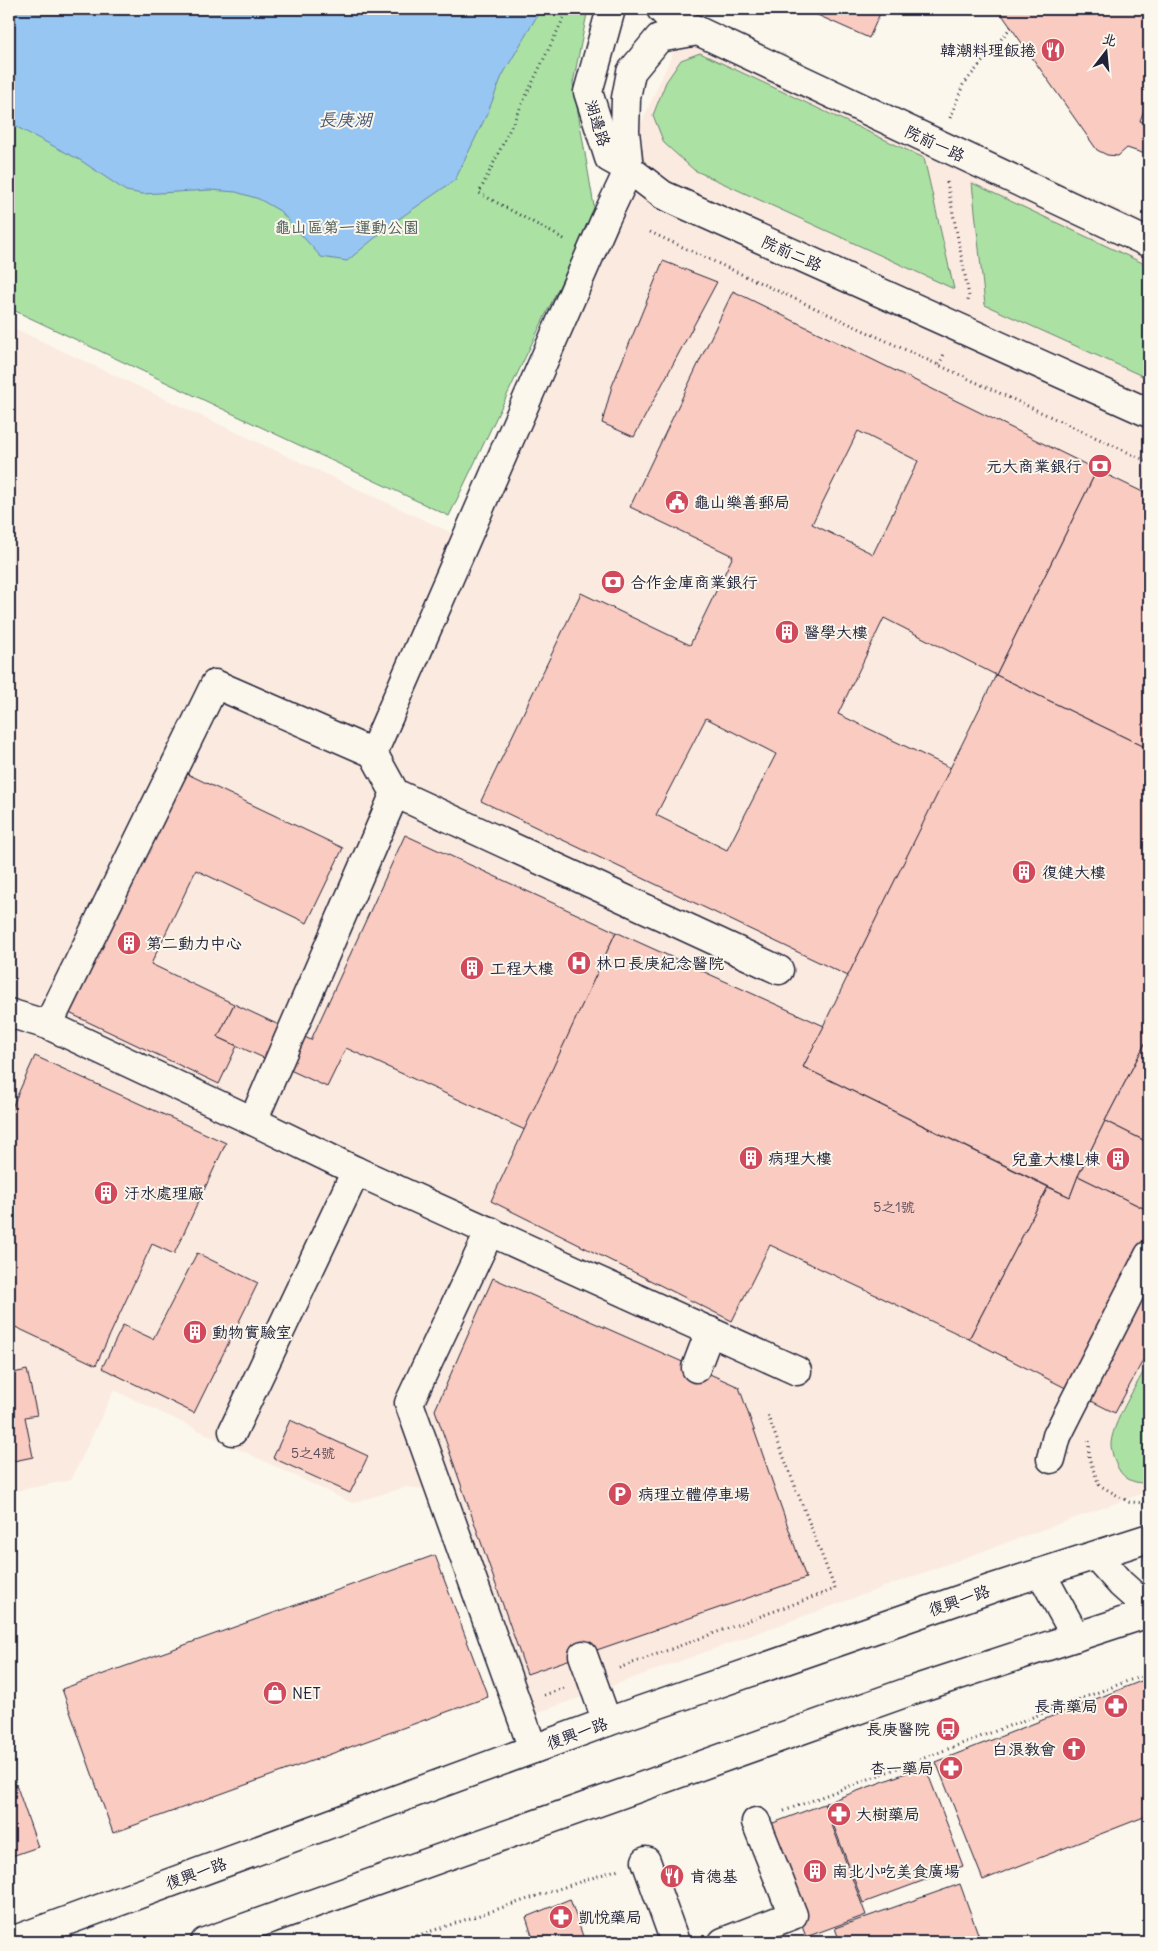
<svg xmlns="http://www.w3.org/2000/svg" width="1158" height="1951" font-family="Delius,'LXGW WenKai TC',sans-serif">
<rect width="100%" height="100%" fill="#fbf7ec"/>
<filter id="ink" filterUnits="userSpaceOnUse"><feTurbulence type="fractalNoise" baseFrequency=".02" numOctaves="2"/><feDisplacementMap in="SourceGraphic" scale="10" xChannelSelector="R" yChannelSelector="G"/><feConvolveMatrix kernelMatrix="1 2 1 2 8 2 1 2 1" color-interpolation-filters="sRGB"/></filter>
<g filter="url(#ink)">
<path fill="#fbeadf" d="M691,13L1149,223V1491L534,1714L453,1491L406,1487L352,1503L114,1390L71,1480L9,1492V326L456,535Z"/>
<g fill="#ace1a4" stroke="#678270">
<path d="M9,9H588L573,83L595,212L449,516L9,308Z"/>
<path d="M700,53L924,158L954,289L694,170L664,143L653,115L666,82L681,60Z"/>
<path d="M972,183L1149,266V379L985,305Z"/>
<path d="M1149,1362V1483C1136,1484 1124,1480 1118,1468C1114,1461 1112,1453 1111,1446C1110,1426 1139,1381 1149,1362Z"/>
</g>
<path fill="#96c6f1" stroke="#6884a8" d="M9,9H541L502,76L488,112L455,180L393,223L347,261L321,257L280,211L259,199L236,192L210,190L142,194L126,191L80,160L9,123Z"/>
<g fill="#facbc0" stroke="#22223b" fill-rule="evenodd">
<path d="M804,9H882L869,38Z"/>
<path d="M998,9H1149V96L1140,121L1149,124V158L1148,155L1127,148L1118,156L1107,155L1097,150Z"/>
<path d="M663,261L717,282L634,437L602,423L612,386Z"/>
<path d="M733,291L1097,470L996,675L884,618L838,714L951,768L848,976L481,801L581,593L690,645L733,556L630,507ZM858,431L918,461L873,554L812,524ZM706,718L776,754L727,850L656,815Z"/>
<path d="M1097,470L1149,495V749L996,675Z"/>
<path d="M996,675L1149,749V1036L1105,1121L1078,1176L1070,1197L803,1067Z"/>
<path d="M179,770L343,848L307,923L196,870L151,964L234,1004L218,1037L237,1046L219,1084L65,1011Z"/>
<path d="M405,835L616,932L525,1130L346,1048L327,1087L218,1037L234,1004L311,1040Z"/>
<path d="M616,932L824,1026L803,1067L1048,1187L969,1339L770,1245L732,1321L491,1201Z"/>
<path d="M1149,1036V1143L1105,1121Z"/>
<path d="M35,1056L226,1143L174,1254L152,1244L96,1365L9,1324V1114Z"/>
<path d="M1105,1121L1149,1143V1211L1078,1176Z"/>
<path d="M1078,1176L1149,1211V1349L1115,1413L969,1339L1048,1187L1070,1197Z"/>
<path d="M197,1253L258,1283L194,1413L102,1368L123,1325L153,1339Z"/>
<path d="M493,1278L739,1387L806,1578L527,1674L435,1410Z"/>
<path d="M27,1370L37,1415L25,1417L33,1457L9,1462V1374Z"/>
<path d="M290,1420L368,1456L350,1493L273,1458Z"/>
<path d="M435,1555L488,1697L113,1833L62,1689Z"/>
<path d="M1149,1678V1815L983,1880L936,1762Z"/>
<path d="M925,1766L963,1866L863,1903L825,1803Z"/>
<path d="M9,1779L16,1784L38,1847L9,1857Z"/>
<path d="M824,1804L866,1915L806,1937L765,1826Z"/>
<path d="M960,1884L981,1942H840L835,1928Z"/>
<path d="M570,1899L585,1942H534L526,1917Z"/>
</g>
<g fill="none" stroke-linecap="round" stroke-linejoin="round">
<g stroke="#22223b" stroke-width="31">
<g id="minor">
<path d="M611,9L588,92L609,158L629,169L663,195L1149,413"/>
<path d="M661,9L667,15L698,31"/>
<path d="M629,169L625,131L626,98L631,72L659,38L698,31L1149,243"/>
<path d="M373,753L605,220L629,169"/>
<path d="M395,793L779,970"/>
<path d="M9,1013L48,1025L253,1121L356,1171L797,1371"/>
<path d="M48,1025L215,684L373,753L395,793L253,1121"/>
<path d="M490,1231L409,1403L533,1749"/>
<path d="M696,1368L710,1331"/>
<path d="M233,1431L356,1171"/>
<path d="M1051,1459L1057,1436L1066,1418L1149,1255"/>
<path d="M583,1655L607,1722"/>
<path d="M646,1861L675,1942"/>
<path d="M723,1942L793,1915L756,1822"/>
</g>
</g>
<g stroke="#22223b" stroke-width="31">
<g id="major">
<path d="M1096,1556L1121,1584L1149,1609"/>
<path d="M1041,1573L1076,1637"/>
<path d="M9,1942L607,1722L993,1588L1149,1538"/>
<path d="M205,1942L916,1689L1149,1613"/>
</g>
</g>
<g stroke="#22223b" stroke-width="3" stroke-dasharray="1 4" stroke-linecap="butt">
<path d="M950,118L963,85L1011,27"/>
<path d="M947,182L969,296L968,301"/>
<path d="M650,232L1149,462"/>
<path d="M564,239L479,193L568,9"/>
<path d="M939,365L944,354"/>
<path d="M1089,1441V1458L1099,1485L1129,1502L1149,1503"/>
<path d="M619,1668L835,1589L767,1414"/>
<path d="M544,1695L564,1688"/>
<path d="M784,1811L1149,1673"/>
<path d="M398,1942L619,1869"/>
</g>
<use href="#minor" stroke="#fbf7ec" stroke-width="28"/>
<use href="#major" stroke="#fbf7ec" stroke-width="28"/>
</g>
</g>
<defs>
<g id="restaurant-disc" transform="scale(1.25)"><circle r="9.5" fill="#d1495b" stroke="#fbf7ec"/><path d="M-5-6h1v4h1v-4h1v4h1v-4h1v5L-1.5 .5V6h-2V.5L-5-1ZM5-6V6H3V1.5H1.5Q1.5-4 5-6Z" fill="#fff"/></g>
<g id="bank-disc" transform="scale(1.25)"><circle r="9.5" fill="#d1495b" stroke="#fbf7ec"/><path d="M-6-4H6V4H-6ZM0-2.3a2.3 2.3 0 1 0 0 4.6a2.3 2.3 0 1 0 0-4.6Z" fill="#fff"/></g>
<g id="civic-disc" transform="scale(1.25)"><circle r="9.5" fill="#d1495b" stroke="#fbf7ec"/><path d="M-.6-6.5H3V-4.5H.6V-3L4-1V1h2V6H-6V1h2V-1L-.6-3ZM-1.2 2.5V6h2.4V2.5Z" fill="#fff"/></g>
<g id="building-disc" transform="scale(1.25)"><circle r="9.5" fill="#d1495b" stroke="#fbf7ec"/><path d="M-4-6H4V6H1V3H-1V6H-4ZM-2.5-4.3h1.7v1.8h-1.7ZM.8-4.3h1.7v1.8H.8ZM-2.5-1h1.7V.8h-1.7ZM.8-1h1.7V.8H.8Z" fill="#fff"/></g>
<g id="hospital-disc" transform="scale(1.25)"><circle r="9.5" fill="#d1495b" stroke="#fbf7ec"/><path d="M-5-5h3v3.5h4V-5h3V5h-3V1.5h-4V5h-3Z" fill="#fff"/></g>
<g id="parking-disc" transform="scale(1.25)"><circle r="9.5" fill="#d1495b" stroke="#fbf7ec"/><path d="M-3.5-5.5H1a3.5 3.5 0 0 1 0 7H-1V5.5H-3.5ZM-1-3.4V-.6H.8a1.4 1.4 0 0 0 0-2.8Z" fill="#fff"/></g>
<g id="shop-disc" transform="scale(1.25)"><circle r="9.5" fill="#d1495b" stroke="#fbf7ec"/><path d="M-5-2.5h2.3a2.7 3.5 0 0 1 5.4 0H5L5.5 6h-11ZM-1.5-2.5h3a1.5 2.3 0 0 0-3 0Z" fill="#fff"/></g>
<g id="pharmacy-disc" transform="scale(1.25)"><circle r="9.5" fill="#d1495b" stroke="#fbf7ec"/><path d="M-2-6h4v4h4v4h-4v4h-4v-4h-4v-4h4Z" fill="#fff"/></g>
<g id="bus-disc" transform="scale(1.25)"><circle r="9.5" fill="#d1495b" stroke="#fbf7ec"/><path d="M-5-6H5V4H4V6H2V4H-2V6H-4V4H-5ZM-3.5-4V0h7V-4ZM-3.5 1.2v1.5H-2V1.2ZM2 1.2v1.5H3.5V1.2Z" fill="#fff"/></g>
<g id="church-disc" transform="scale(1.25)"><circle r="9.5" fill="#d1495b" stroke="#fbf7ec"/><path d="M-1.2-6h2.4v3.5h3.3v2.4h-3.3V6h-2.4V-.1h-3.3v-2.4h3.3Z" fill="#fff"/></g>
</defs>
<g fill-rule="evenodd">
<use href="#restaurant-disc" x="1053" y="50"/>
<use href="#bank-disc" x="1100" y="466"/>
<use href="#civic-disc" x="677" y="502"/>
<use href="#bank-disc" x="613" y="582"/>
<use href="#building-disc" x="787" y="632"/>
<use href="#building-disc" x="1024" y="872"/>
<use href="#building-disc" x="129" y="943"/>
<use href="#hospital-disc" x="579" y="963"/>
<use href="#building-disc" x="472" y="968"/>
<use href="#building-disc" x="751" y="1158"/>
<use href="#building-disc" x="1118" y="1159"/>
<use href="#building-disc" x="106" y="1193"/>
<use href="#building-disc" x="195" y="1332"/>
<use href="#parking-disc" x="620" y="1494"/>
<use href="#shop-disc" x="275" y="1693"/>
<use href="#pharmacy-disc" x="1116" y="1706"/>
<use href="#bus-disc" x="948" y="1729"/>
<use href="#church-disc" x="1074" y="1749"/>
<use href="#pharmacy-disc" x="951" y="1768"/>
<use href="#pharmacy-disc" x="839" y="1814"/>
<use href="#building-disc" x="815" y="1871"/>
<use href="#restaurant-disc" x="672" y="1876"/>
<use href="#pharmacy-disc" x="561" y="1917"/>
</g>
<g text-anchor="middle" stroke-width="4" stroke-linejoin="round" paint-order="stroke">
<g font-size="14" fill="#584c5c">
<text x="894" y="1212">5之1號</text>
<text x="313" y="1458">5之4號</text>
</g>
<g font-size="16" fill="#22223b" stroke="#fbf7ec" text-anchor="start">
<text x="1036" y="56" text-anchor="end">韓潮料理飯捲</text>
<text x="1082" y="472" text-anchor="end">元大商業銀行</text>
<text x="694" y="508">龜山樂善郵局</text>
<text x="630" y="588">合作金庫商業銀行</text>
<text x="804" y="638">醫學大樓</text>
<text x="1042" y="878">復健大樓</text>
<text x="146" y="949">第二動力中心</text>
<text x="596" y="969">林口長庚紀念醫院</text>
<text x="490" y="974">工程大樓</text>
<text x="768" y="1164">病理大樓</text>
<text x="1100" y="1165" text-anchor="end">兒童大樓L棟</text>
<text x="124" y="1199">汙水處理廠</text>
<text x="212" y="1338">動物實驗室</text>
<text x="638" y="1500">病理立體停車場</text>
<text x="292" y="1699">NET</text>
<text x="1098" y="1712" text-anchor="end">長青藥局</text>
<text x="930" y="1735" text-anchor="end">長庚醫院</text>
<text x="1056" y="1755" text-anchor="end">白浪教會</text>
<text x="934" y="1774" text-anchor="end">杏一藥局</text>
<text x="856" y="1820">大樹藥局</text>
<text x="832" y="1877">南北小吃美食廣場</text>
<text x="690" y="1882">肯德基</text>
<text x="578" y="1923">凱悅藥局</text>
</g>
<g font-size="16" fill="#22223b" stroke="#fbf7ec">
<text transform="translate(598 123) rotate(72)" y="6">湖邊路</text>
<text transform="translate(935 143) rotate(25)" y="6">院前一路</text>
<text transform="translate(792 253) rotate(24)" y="6">院前二路</text>
<text transform="translate(959 1600) rotate(-19)" y="6">復興一路</text>
<text transform="translate(577 1733) rotate(-20)" y="6">復興一路</text>
<text transform="translate(196 1873) rotate(-20)" y="6">復興一路</text>
</g>
<g font-size="16" fill="#4b5b5a" stroke="#fbf7ec">
<text x="347" y="233">龜山區第一運動公園</text>
</g>
<g font-size="18" font-style="italic" fill="#455372" stroke="#fbf7ec">
<text x="345" y="126">長庚湖</text>
</g>
</g>
<rect width="1158" height="1951" fill="none" stroke="#fbf7ec" stroke-width="30"/>
<rect x="15" y="15" width="1128" height="1921" fill="none" stroke="#22223b" stroke-width="2" filter="url(#ink)"/>
<g transform="translate(1106 52) rotate(16)" stroke="#fbf7ec" stroke-width="4" paint-order="stroke">
<path d="M0-4L9 19L0 12L-9 19Z" fill="#22223b"/>
<text y="-8" font-size="14" font-weight="bold" text-anchor="middle" fill="#22223b">北</text>
</g>
</svg>
